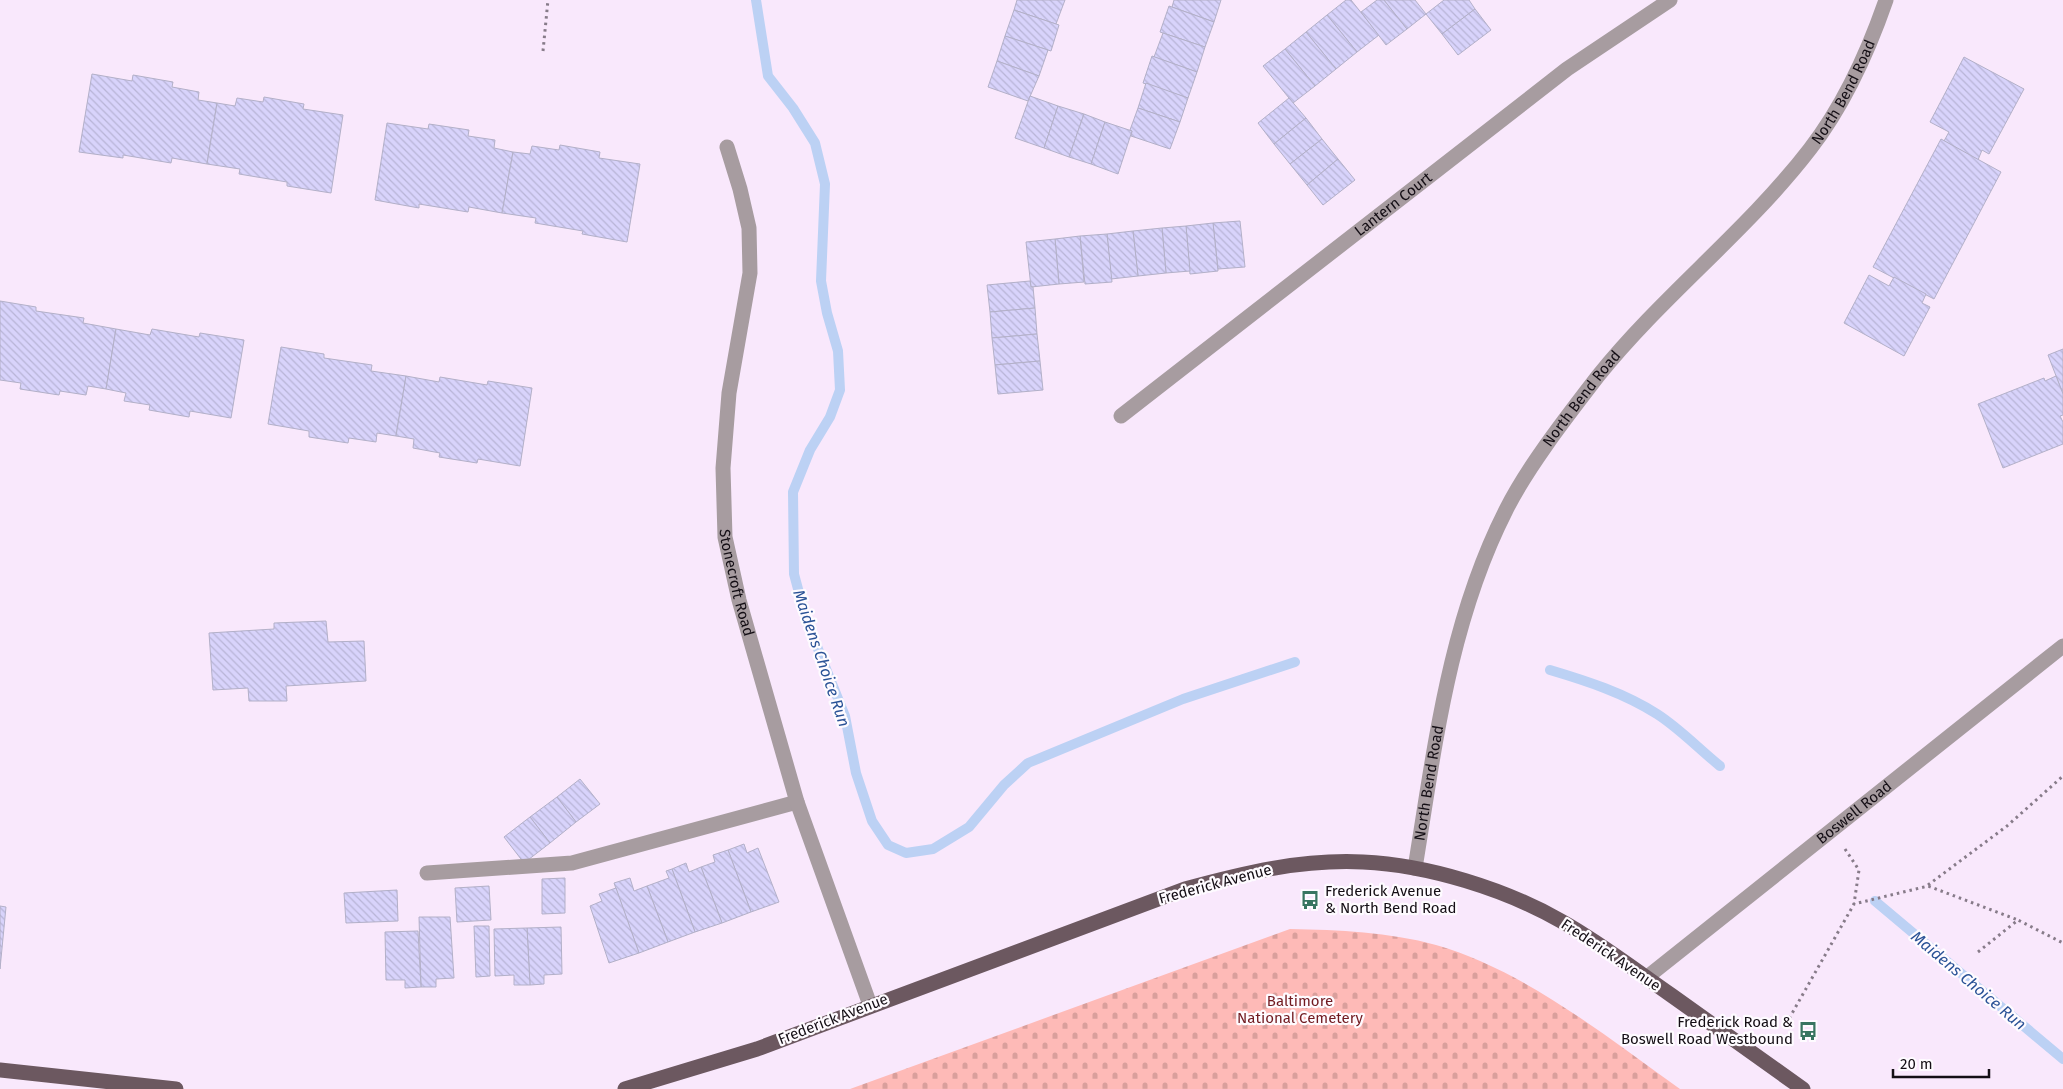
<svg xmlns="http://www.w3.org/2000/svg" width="2063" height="1089" font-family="'Fira Sans',sans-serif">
<defs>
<pattern id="cemetery-stones" width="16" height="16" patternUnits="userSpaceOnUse" patternTransform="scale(1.25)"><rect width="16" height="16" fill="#febab7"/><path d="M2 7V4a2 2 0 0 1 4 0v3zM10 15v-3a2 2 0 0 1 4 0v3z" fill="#d99f9c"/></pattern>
<pattern id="building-back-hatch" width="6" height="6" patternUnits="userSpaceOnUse" patternTransform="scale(1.25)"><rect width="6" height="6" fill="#d8d3fb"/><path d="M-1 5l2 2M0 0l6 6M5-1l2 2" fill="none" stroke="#b8b4d6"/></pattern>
</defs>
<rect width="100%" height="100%" fill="#f9e8fc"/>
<path fill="url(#cemetery-stones)" d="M1290,929C1339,930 1389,932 1436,945C1526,971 1605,1036 1680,1089H850Z"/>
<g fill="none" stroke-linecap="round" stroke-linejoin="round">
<g stroke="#bcd1f4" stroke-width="10">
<path d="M756,0L768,76L793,108L815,143L825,184L821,281L827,313L838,351L840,390L830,417L810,450L793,492L794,574L806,619L845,716L856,773L872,821L888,845L906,853L933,849L969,827L1004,785L1028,763L1183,699L1295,662"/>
<path d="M1550,670C1587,681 1624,693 1657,714C1679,728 1699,749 1720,766"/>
<path d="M1875,901L2063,1059"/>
</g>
</g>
<g fill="url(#building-back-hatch)" stroke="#b3b0c8">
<path d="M1017,0H1065L1056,24L1014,10Z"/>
<path d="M1174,0H1221L1214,22L1172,7Z"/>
<path d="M1346,0H1351L1379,35L1357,52L1327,15Z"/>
<path d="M1377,0H1384L1407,29L1386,45L1361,12Z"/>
<path d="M1384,0H1415L1426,14L1407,29Z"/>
<path d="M1444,0H1469L1475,9L1442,34L1426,14Z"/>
<path d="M1169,6L1214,22L1205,47L1160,32Z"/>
<path d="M1475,9L1491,30L1458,55L1442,34Z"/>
<path d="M1014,10L1059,25L1051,51L1005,36Z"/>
<path d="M1327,15L1357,52L1336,69L1306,32Z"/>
<path d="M1306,32L1336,69L1315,86L1285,49Z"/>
<path d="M1163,33L1205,47L1197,72L1154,57Z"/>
<path d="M1005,36L1048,50L1039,76L997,61Z"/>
<path d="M1285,49L1315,86L1293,103L1263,66Z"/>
<path d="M1152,56L1197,72L1188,98L1143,83Z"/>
<path d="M1964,57L2024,89L1989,154L1982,150L1978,160L1944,141L1949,132L1930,122Z"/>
<path d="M997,61L1039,76L1028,101L988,87Z"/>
<path d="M92,74L132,81L133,75L173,82L172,87L199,92L198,100L217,103L207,164L172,158L171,163L123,155V158L79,152Z"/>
<path d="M1146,83L1188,98L1180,122L1138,108Z"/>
<path d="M1030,96L1058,106L1044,148L1015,138Z"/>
<path d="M264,97L304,104L303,109L343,115L331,193L287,186V182L239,174L240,169L207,164L217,103L235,106L237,98L263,102Z"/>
<path d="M1289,98L1306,118L1274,144L1258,123Z"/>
<path d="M1058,106L1084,114L1069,157L1044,148Z"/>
<path d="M1138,108L1180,122L1170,149L1131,136L1132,131L1130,130Z"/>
<path d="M1084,114L1105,122L1091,164L1069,157Z"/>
<path d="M1306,118L1322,139L1290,164L1274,144Z"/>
<path d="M1105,122L1132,131L1118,174L1091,164Z"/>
<path d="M387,123L428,129L429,124L469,130L468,136L495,140L494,148L513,152L502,213L469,207L468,212L419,204V208L375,200Z"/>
<path d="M1322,139L1338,159L1307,185L1290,164Z"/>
<path d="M1941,139L2001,172L1934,299L1873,267Z"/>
<path d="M560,145L600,152L599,158L640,164L627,242L582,234L583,231L535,223L536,218L502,213L513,152L530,154L532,146L559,150Z"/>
<path d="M1338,159L1355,180L1323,205L1307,185Z"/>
<path d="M1240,221L1245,267L1218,269L1213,223Z"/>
<path d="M1213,223L1218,271L1190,274L1186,226Z"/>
<path d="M1186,226L1190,271L1166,273L1162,228Z"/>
<path d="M1162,228L1166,273L1138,276L1133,231Z"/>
<path d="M1133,231L1138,276L1111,279L1107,234Z"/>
<path d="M1107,234L1112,282L1085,284L1080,236Z"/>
<path d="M1080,236L1084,282L1059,284L1055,239Z"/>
<path d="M1055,239L1059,284L1031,287L1026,242Z"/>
<path d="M1869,275L1889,286L1894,277L1926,294L1922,303L1930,307L1904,356L1844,323Z"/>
<path d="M1030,281L1031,287H1033L1035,308L990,312L987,285Z"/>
<path d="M0,301L36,307V311L84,318L83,323L116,329L106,389L88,386L86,395L60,391L59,395L20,389L21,383L0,380Z"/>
<path d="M1035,308L1037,334L992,338L990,312Z"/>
<path d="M116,329L150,335L152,329L199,337L200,333L244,340L231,418L190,411L189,417L149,410L150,405L124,401L126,393L106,389Z"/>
<path d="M1037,334L1040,361L995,365L992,338Z"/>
<path d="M281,347L324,354V358L372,365L371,371L406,376L396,436L377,433L376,442L349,438L348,443L309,437V431L268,424Z"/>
<path d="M2063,349V394L2048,355Z"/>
<path d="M1040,361L1043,390L998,394L995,365Z"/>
<path d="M406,376L439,382L440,377L487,385L488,381L532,388L520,466L478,459L477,463L439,457L440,453L413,448L414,439L396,436Z"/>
<path d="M2056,376L2063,394V415L2060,416L2063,422V444L2003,468L1978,404L2044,378L2045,381Z"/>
<path d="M326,621L328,642L364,641L366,681L286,686L287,701H249L248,688L213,690L209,633L274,629V623Z"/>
<path d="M580,779L600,804L576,822L557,797Z"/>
<path d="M557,797L576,822L550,843L530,817Z"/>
<path d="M530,817L550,843L524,863L504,837Z"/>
<path d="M744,844L747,853L758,848L779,902L751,912L728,850Z"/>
<path d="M728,850L751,912L722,923L701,867L715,862L713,855Z"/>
<path d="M686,863L689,872L701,867L722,923L695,932L672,869Z"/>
<path d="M672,869L695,932L668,942L647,886L669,878L666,871Z"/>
<path d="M565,878V913L542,914V879Z"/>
<path d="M630,878L634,891L647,886L668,942L639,953L614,883Z"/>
<path d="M489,886L491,920L457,922L455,888Z"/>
<path d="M616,888L639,953L609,963L590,906L602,901L599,894Z"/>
<path d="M397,890L398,921L346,923L344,893Z"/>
<path d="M0,906L6,907L0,969Z"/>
<path d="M419,917H450L454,978L436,979V987H421Z"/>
<path d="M474,926H489L490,976L476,977Z"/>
<path d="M561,927L562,974L544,975V984L530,985L527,928Z"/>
<path d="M527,928L530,985H514V975L495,976L494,929Z"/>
<path d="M418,931L421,987L405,988V980H386L385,932Z"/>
</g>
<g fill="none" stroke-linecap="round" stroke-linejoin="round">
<g stroke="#877b89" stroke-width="3" stroke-dasharray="2.5 4" stroke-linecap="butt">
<path d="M543,51L548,0"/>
<path d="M1845,849L1859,870L1854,904"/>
<path d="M1928,885L2007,826L2063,776"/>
<path d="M1978,952L2018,920L2063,943"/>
<path d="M1786,1024L1854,904L1928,886L2018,920"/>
</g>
<path stroke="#a79ca0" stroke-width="15" d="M427,873L572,863L797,802"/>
<g stroke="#a79ca0" stroke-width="15">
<path id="s1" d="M727,147L740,189L749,228L750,273L729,393L723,468L725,537L739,600L797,802L870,1005"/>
<path id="s2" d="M1121,416L1567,69L1670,0"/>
<path id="s3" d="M1415,868C1435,746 1449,622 1506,510C1528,466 1568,415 1598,376C1663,295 1747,231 1810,149C1844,105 1868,52 1886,0"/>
<path id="s4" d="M1646,978L2063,646"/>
</g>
<g stroke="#6c5860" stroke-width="15">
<path d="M0,1070L176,1089"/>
<path d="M625,1089L757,1049L1185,889C1244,873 1301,859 1363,862C1428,865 1505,889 1561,921C1599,942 1635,970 1671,995C1715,1026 1759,1058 1803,1089"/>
</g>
</g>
<defs>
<g id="bus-bare" transform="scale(1.5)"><path d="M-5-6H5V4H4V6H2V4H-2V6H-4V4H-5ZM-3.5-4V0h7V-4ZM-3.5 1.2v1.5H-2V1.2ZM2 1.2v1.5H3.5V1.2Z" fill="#387561" stroke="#fefbff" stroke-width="2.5" paint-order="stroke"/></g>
</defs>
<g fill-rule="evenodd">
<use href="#bus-bare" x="1310" y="900"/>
<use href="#bus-bare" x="1808" y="1031"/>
</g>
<g text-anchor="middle" stroke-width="4.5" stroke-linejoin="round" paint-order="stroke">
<g font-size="15" fill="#140e15" stroke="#fefbff">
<text dy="5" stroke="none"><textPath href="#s3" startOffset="911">North Bend Road</textPath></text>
<text dy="5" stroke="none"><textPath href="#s2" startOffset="345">Lantern Court</textPath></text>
<text dy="5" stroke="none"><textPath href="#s3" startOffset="506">North Bend Road</textPath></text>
<text dy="5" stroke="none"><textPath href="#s1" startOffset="442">Stonecroft Road</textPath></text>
<text dy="5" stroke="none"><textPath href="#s3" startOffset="86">North Bend Road</textPath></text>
<text dy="5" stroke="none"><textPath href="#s4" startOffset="266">Boswell Road</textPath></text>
<text transform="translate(1215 884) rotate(-15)" y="5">Frederick Avenue</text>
<text transform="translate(1611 955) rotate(34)" y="5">Frederick Avenue</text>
<text transform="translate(833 1019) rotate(-21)" y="5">Frederick Avenue</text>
</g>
<g font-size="15" fill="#140e15" stroke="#fefbff" text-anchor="start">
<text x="1325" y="896">Frederick Avenue<tspan x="1325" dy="17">&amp; North Bend Road</tspan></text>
<text x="1793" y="1027" text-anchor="end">Frederick Road &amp;<tspan x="1793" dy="17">Boswell Road Westbound</tspan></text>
</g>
<g font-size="15" fill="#711a20" stroke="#fefbff">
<text x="1300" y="1006">Baltimore<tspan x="1300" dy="17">National Cemetery</tspan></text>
</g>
<g font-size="16" font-style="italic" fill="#2a5296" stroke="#fefbff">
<text transform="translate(822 658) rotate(71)" y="6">Maidens Choice Run</text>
<text transform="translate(1969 980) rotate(40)" y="6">Maidens Choice Run</text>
</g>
</g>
<path d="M1893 1069v8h96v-8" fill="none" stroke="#140e15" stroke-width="2.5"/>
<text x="1900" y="1069" font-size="15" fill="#140e15" stroke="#fefbff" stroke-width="4" paint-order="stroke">20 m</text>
</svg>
